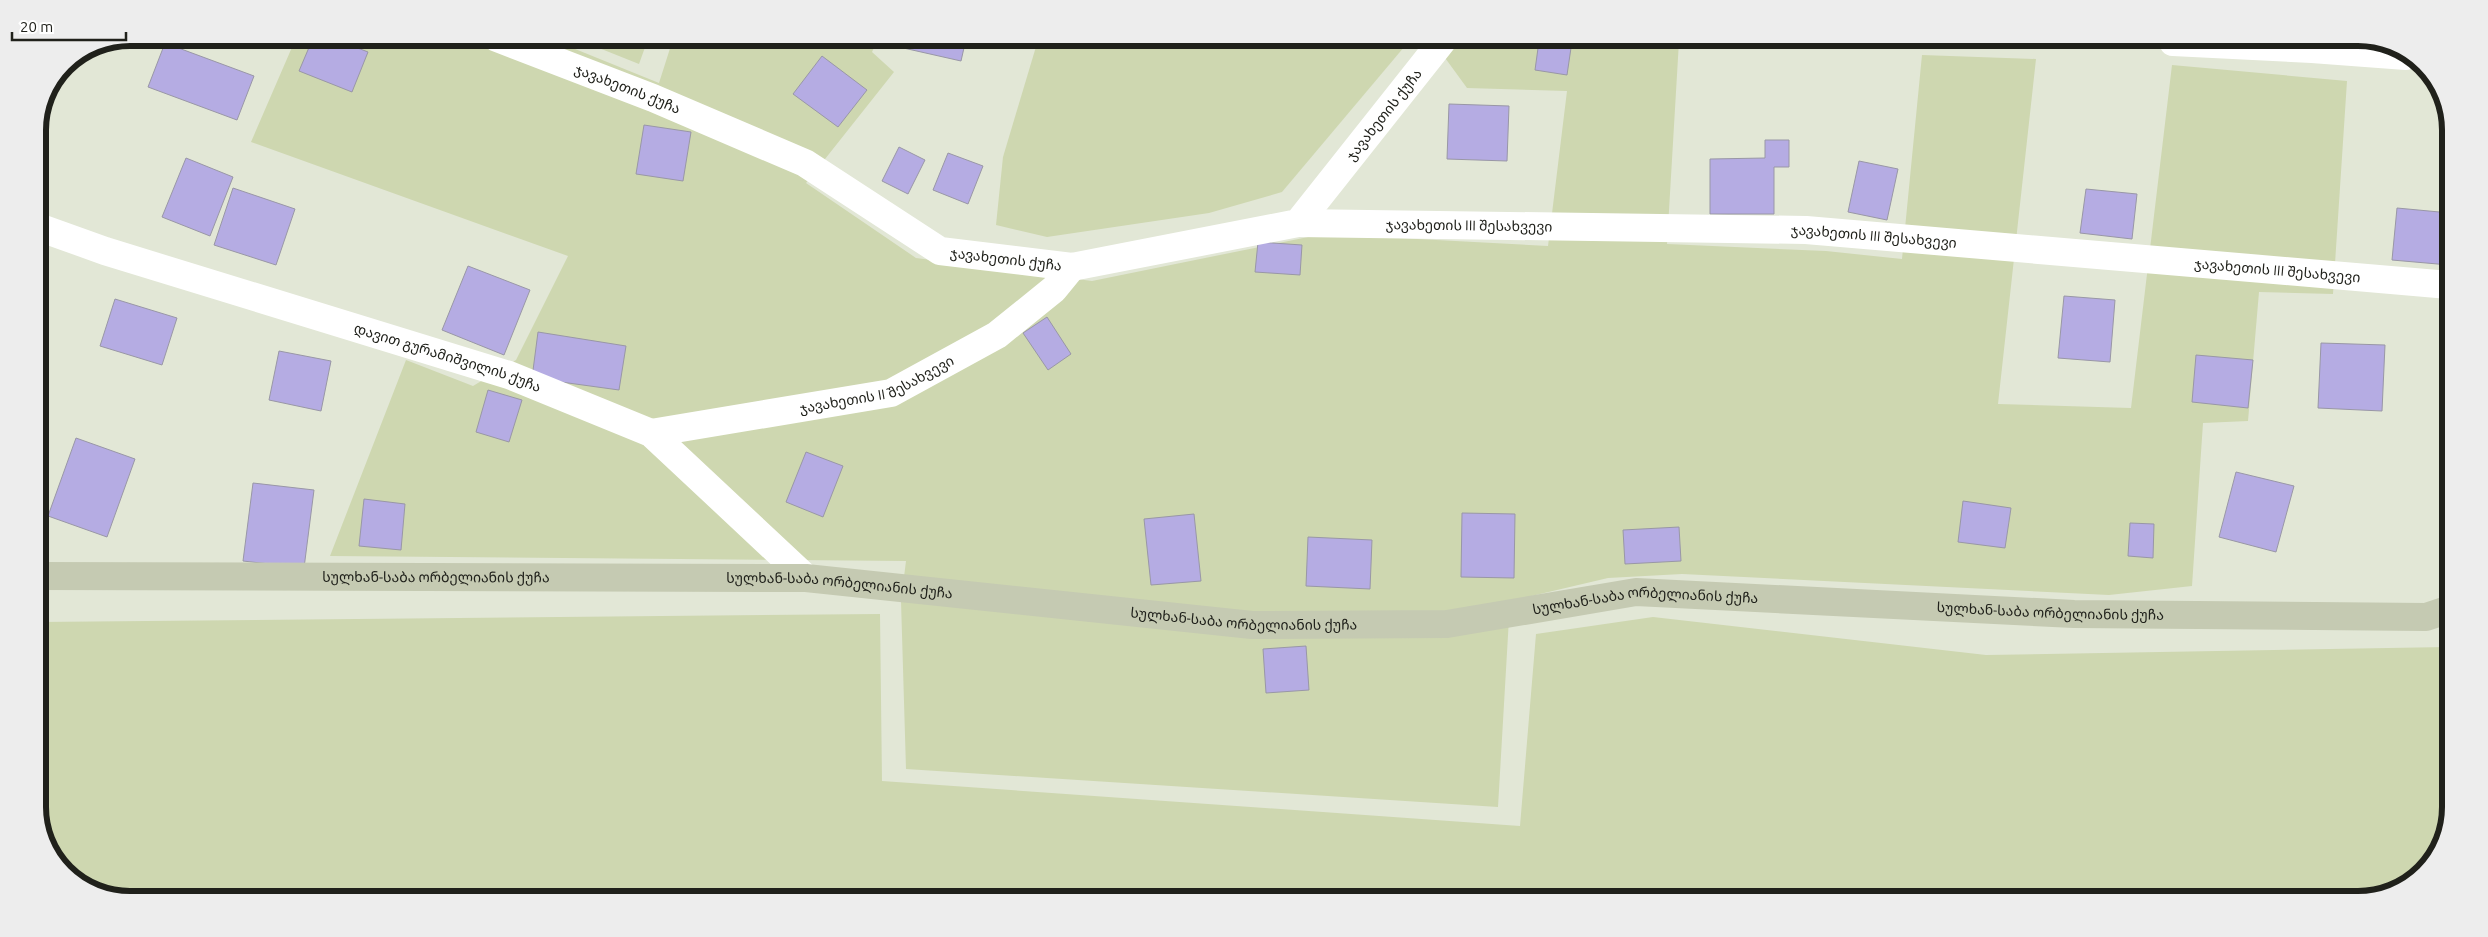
<svg xmlns="http://www.w3.org/2000/svg" width="2488" height="937" font-family="Ubuntu,'Noto Sans Georgian',sans-serif">
<rect width="100%" height="100%" fill="#e2e7d6"/>
<g fill="#ced7b0">
<path d="M296,38H548L659,83L673,39H878L872,52L894,72L806,183L916,258L1092,281L1323,234L1548,246L1567,91L1467,88L1432,40L1679,41L1667,244L1826,251L1902,259L1922,55L2036,59L1998,404L2131,408L2172,65L2347,81L2333,294L2259,292L2248,421L2203,423L2192,586L2109,595L1682,574L1608,578L1510,601L1498,807L906,769L901,601L906,561L330,556L406,360L473,386L516,360L568,256L251,142Z"/>
<path d="M574,38L647,39H648L639,64Z"/>
<path d="M1038,40H1410L1282,192L1209,213L1047,237L996,225L1003,157Z"/>
<path d="M880,614L882,781L1520,826L1536,634L1653,617L1986,655L2447,647L2445,837L2414,880L2358,899L100,894L57,863L38,813V622Z"/>
</g>
<g fill="#b5ace3" stroke="#9997a6">
<path d="M313,38H332L368,52L352,92L299,71Z"/>
<path d="M901,39H966L961,61L899,47Z"/>
<path d="M1539,41H1572L1567,75L1535,70Z"/>
<path d="M165,43L254,76L237,120L148,87Z"/>
<path d="M822,56L867,90L838,127L793,94Z"/>
<path d="M1449,104L1509,106L1507,161L1447,159Z"/>
<path d="M644,125L691,132L683,181L636,174Z"/>
<path d="M1765,140H1789V167H1774V214H1710V159L1765,158Z"/>
<path d="M899,147L925,160L908,194L882,181Z"/>
<path d="M948,153L983,166L968,204L933,190Z"/>
<path d="M186,158L233,177L210,236L162,217Z"/>
<path d="M1859,161L1898,169L1887,220L1848,212Z"/>
<path d="M233,188L295,209L276,265L214,245Z"/>
<path d="M2086,189L2137,194L2132,239L2080,233Z"/>
<path d="M2397,208L2450,213L2449,265L2392,260Z"/>
<path d="M1258,242L1302,245L1300,275L1255,272Z"/>
<path d="M468,266L530,290L504,355L442,330Z"/>
<path d="M2064,296L2115,300L2110,362L2058,358Z"/>
<path d="M115,299L177,318L162,365L100,346Z"/>
<path d="M1047,317L1071,354L1048,370L1023,333Z"/>
<path d="M38,328L45,331L38,350Z"/>
<path d="M538,332L626,346L619,390L532,378Z"/>
<path d="M2321,343L2385,345L2382,411L2318,408Z"/>
<path d="M279,351L331,361L321,411L269,400Z"/>
<path d="M2196,355L2253,360L2248,408L2192,402Z"/>
<path d="M488,390L522,400L509,442L476,432Z"/>
<path d="M76,438L135,459L107,537L48,516Z"/>
<path d="M806,452L843,466L823,517L786,502Z"/>
<path d="M2236,472L2294,486L2276,552L2219,537Z"/>
<path d="M253,483L314,490L304,568L243,561Z"/>
<path d="M364,499L405,504L401,550L359,546Z"/>
<path d="M1963,501L2011,508L2005,548L1958,542Z"/>
<path d="M1462,513L1515,514L1514,578L1461,577Z"/>
<path d="M1194,514L1201,581L1151,585L1144,519Z"/>
<path d="M2130,523L2154,524L2153,558L2128,556Z"/>
<path d="M1679,527L1681,561L1625,564L1623,530Z"/>
<path d="M1308,537L1372,540L1370,589L1306,586Z"/>
<path d="M1306,646L1309,690L1266,693L1263,649Z"/>
</g>
<g fill="none" stroke-linecap="round" stroke-linejoin="round">
<g stroke="#fff" stroke-width="28">
<path id="s1" d="M497,38L653,98L805,163L940,251L1072,267L1298,223L1443,40"/>
<path d="M2173,42L2312,49L2406,56"/>
<path id="s2" d="M1298,223L1806,230L2449,285"/>
<path id="s3" d="M38,227L105,251L509,375L651,433L806,578"/>
<path id="s4" d="M651,433L891,393L997,335L1054,289L1072,267"/>
</g>
<path stroke="#c5cab2" stroke-width="28" id="s5" d="M38,576L806,578L1252,625L1447,624L1636,592L2074,614L2426,617L2447,610"/>
</g>
<g text-anchor="middle" stroke-width="5" stroke-linejoin="round" paint-order="stroke">
<g font-size="14" fill="#20211b" stroke="#fff">
<text dy="5" stroke="none"><textPath href="#s1" startOffset="140">ჯავახეთის ქუჩა</textPath></text>
<text dy="5" stroke="none"><textPath href="#s1" startOffset="995">ჯავახეთის ქუჩა</textPath></text>
<text dy="5" stroke="none"><textPath href="#s2" startOffset="171">ჯავახეთის III შესახვევი</textPath></text>
<text dy="5" stroke="none"><textPath href="#s2" startOffset="576">ჯავახეთის III შესახვევი</textPath></text>
<text dy="5" stroke="none"><textPath href="#s1" startOffset="560">ჯავახეთის ქუჩა</textPath></text>
<text dy="5" stroke="none"><textPath href="#s2" startOffset="981">ჯავახეთის III შესახვევი</textPath></text>
<text dy="5" stroke="none"><textPath href="#s3" startOffset="430">დავით გურამიშვილის ქუჩა</textPath></text>
<text dy="5" stroke="none"><textPath href="#s4" startOffset="232">ჯავახეთის II შესახვევი</textPath></text>
<text dy="5" stroke="none"><textPath href="#s5" startOffset="398">სულხან-საბა ორბელიანის ქუჩა</textPath></text>
<text dy="5" stroke="none"><textPath href="#s5" startOffset="802">სულხან-საბა ორბელიანის ქუჩა</textPath></text>
<text dy="5" stroke="none"><textPath href="#s5" startOffset="1612">სულხან-საბა ორბელიანის ქუჩა</textPath></text>
<text dy="5" stroke="none"><textPath href="#s5" startOffset="2018">სულხან-საბა ორბელიანის ქუჩა</textPath></text>
<text dy="5" stroke="none"><textPath href="#s5" startOffset="1208">სულხან-საბა ორბელიანის ქუჩა</textPath></text>
</g>
</g>
<path d="M0 0H2488V937H0ZM130 46H2358A84 84 0 0 1 2442 130V807A84 84 0 0 1 2358 891H130A84 84 0 0 1 46 807V130A84 84 0 0 1 130 46Z" fill="#ededed" fill-rule="evenodd"/>
<path fill="none" stroke="#20211b" stroke-width="6" d="M130 46H2358A84 84 0 0 1 2442 130V807A84 84 0 0 1 2358 891H130A84 84 0 0 1 46 807V130A84 84 0 0 1 130 46Z"/>
<path d="M12 32v8h114v-8" fill="none" stroke="#20211b" stroke-width="2.5"/>
<text x="20" y="32" font-size="15" fill="#20211b" stroke="#ffffff" stroke-width="4" paint-order="stroke">20 m</text>
</svg>
